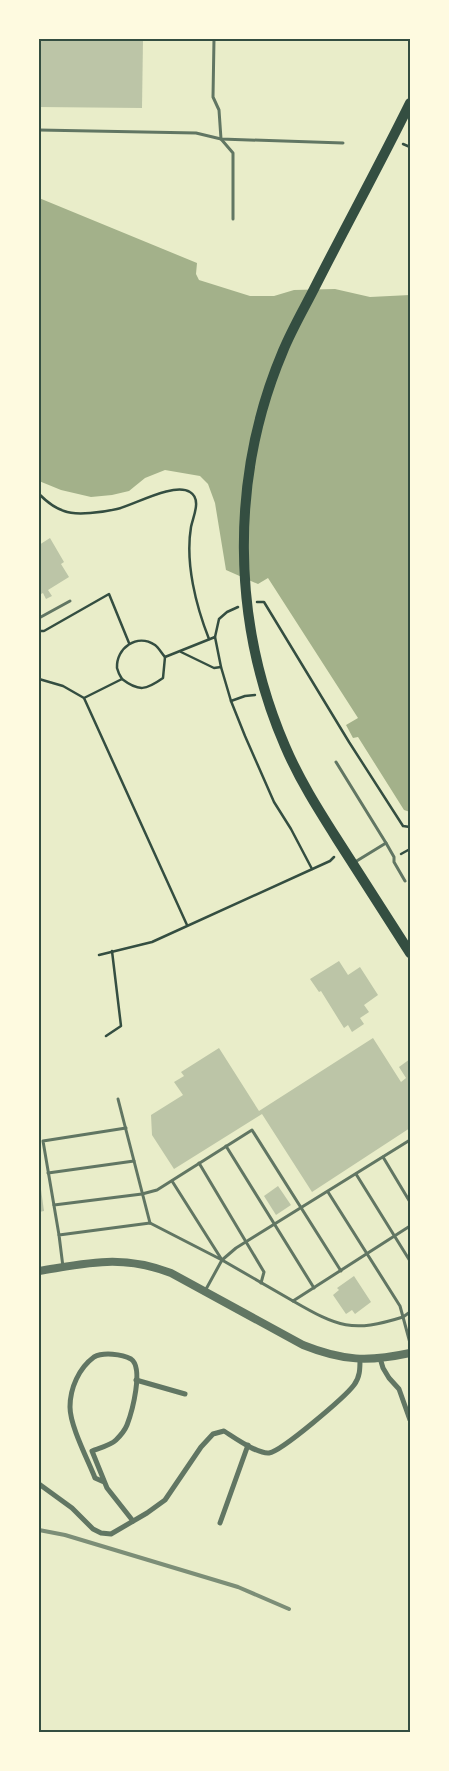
<svg xmlns="http://www.w3.org/2000/svg" width="449" height="1771" font-family="Figtree,sans-serif">
<rect width="100%" height="100%" fill="#e9edc9"/>
<path fill="#a3b18a" d="M39,198L197,263L196,274L199,280L250,296H274L294,290L335,289L370,297L410,295V812L404,810L358,737L353,738L346,725L358,718L268,578L258,584L226,570L215,503L208,484L200,476L165,470L145,478L129,491L112,495L91,497L61,490L39,481Z"/>
<g fill="#bcc5a7">
<path d="M39,39H143L142,108L39,107Z"/>
<path d="M50,538L64,562L61,564L69,577L48,590L52,596L46,599L43,593L39,595V545Z"/>
<path d="M339,961L348,975L360,967L378,995L364,1005L369,1012L360,1018L364,1024L352,1032L348,1025L344,1028L321,991L319,992L310,979Z"/>
<path d="M373,1038L401,1082L406,1078L399,1067L410,1059V1128L312,1192L262,1114L174,1169L152,1135L151,1115L183,1095L174,1082L184,1076L181,1072L219,1048L259,1111Z"/>
<path d="M39,1175L44,1211L39,1212Z"/>
<path d="M278,1186L291,1205L276,1215L264,1196Z"/>
<path d="M354,1276L371,1302L355,1314L352,1310L346,1314L333,1295L339,1290L337,1288Z"/>
</g>
<g fill="none" stroke-linecap="round" stroke-linejoin="round">
<g stroke="#344e41" stroke-width="2.5">
<path d="M403,144L410,147"/>
<path d="M39,494C46,501 54,508 64,511C76,516 104,512 117,509C134,505 174,482 190,492C202,499 193,517 191,527C185,563 196,606 209,639"/>
<path d="M257,602H264L349,742L403,826L410,827"/>
<path d="M238,607L227,612L219,619L215,637L221,667L231,701L245,736L274,802L291,829L312,869"/>
<path d="M39,631H44L109,594L129,643"/>
<path d="M181,652L214,668L221,667"/>
<path d="M39,679L63,686L84,698L187,925"/>
<path d="M122,679C120,676 118,672 117,668C116,648 137,633 155,645C159,648 162,654 165,657"/>
<path d="M84,698L122,679C139,692 146,690 163,678L165,657L215,637"/>
<path d="M231,701L245,696L255,695"/>
<path d="M401,854L410,849"/>
<path d="M99,955L152,942L330,861L334,857"/>
<path d="M106,1036L121,1026L112,951"/>
</g>
<g stroke="#617663" stroke-width="3">
<path d="M214,39L213,97L219,110L221,139L233,153V219"/>
<path d="M39,130L196,133L221,139L343,143"/>
<path d="M39,618L70,601"/>
<path d="M336,762L386,843L394,857V862L405,881"/>
<path d="M355,862L386,843"/>
<path d="M118,1099L150,1223"/>
<path d="M226,1146L314,1288"/>
<path d="M383,1157L410,1202"/>
<path d="M199,1163L264,1272L261,1283"/>
<path d="M48,1173L134,1161"/>
<path d="M356,1174L410,1261"/>
<path d="M54,1205L142,1194L157,1190L252,1130L341,1271"/>
<path d="M59,1235L43,1141L126,1128"/>
<path d="M222,1260L236,1248L410,1140"/>
<path d="M63,1267L59,1235L150,1223L222,1260L172,1181"/>
<path d="M205,1291L222,1260L293,1301L410,1226"/>
<path d="M293,1301C338,1327 352,1333 403,1317L400,1306L328,1192"/>
<path d="M410,1312L403,1317L410,1343"/>
</g>
<g stroke="#617663" stroke-width="5">
<path d="M380,1358L383,1368L389,1378L399,1389L410,1420"/>
<path d="M136,1380L185,1394"/>
<path d="M104,1482L95,1478C88,1460 70,1426 70,1407C70,1388 79,1368 94,1357C103,1352 122,1354 131,1359C144,1368 132,1412 127,1425C125,1430 120,1436 116,1440C111,1445 100,1448 92,1451L107,1488L133,1521"/>
<path d="M39,1484L72,1508L93,1529L101,1533L111,1534L147,1513L165,1500L201,1447L213,1434L224,1431C235,1438 257,1454 269,1453C282,1451 345,1397 354,1385C360,1377 360,1369 360,1359"/>
<path d="M220,1523L248,1445"/>
</g>
<path stroke="#617663" stroke-width="8" d="M39,1271C89,1263 121,1254 171,1273L303,1345C343,1361 368,1362 410,1353"/>
<path stroke="#344e41" stroke-width="10" d="M410,103C380,164 347,224 316,285C305,307 292,329 283,351C230,476 231,621 285,746C299,779 318,809 337,839C361,877 386,915 410,953"/>
<path stroke="#7c8e77" stroke-width="4" d="M39,1530L65,1535L238,1587L289,1609"/>
</g>
<rect width="449" height="1771" fill="none" stroke="#fefae0" stroke-width="80"/>
<rect x="40" y="40" width="369" height="1691" fill="none" stroke="#344e41" stroke-width="2"/>
</svg>
